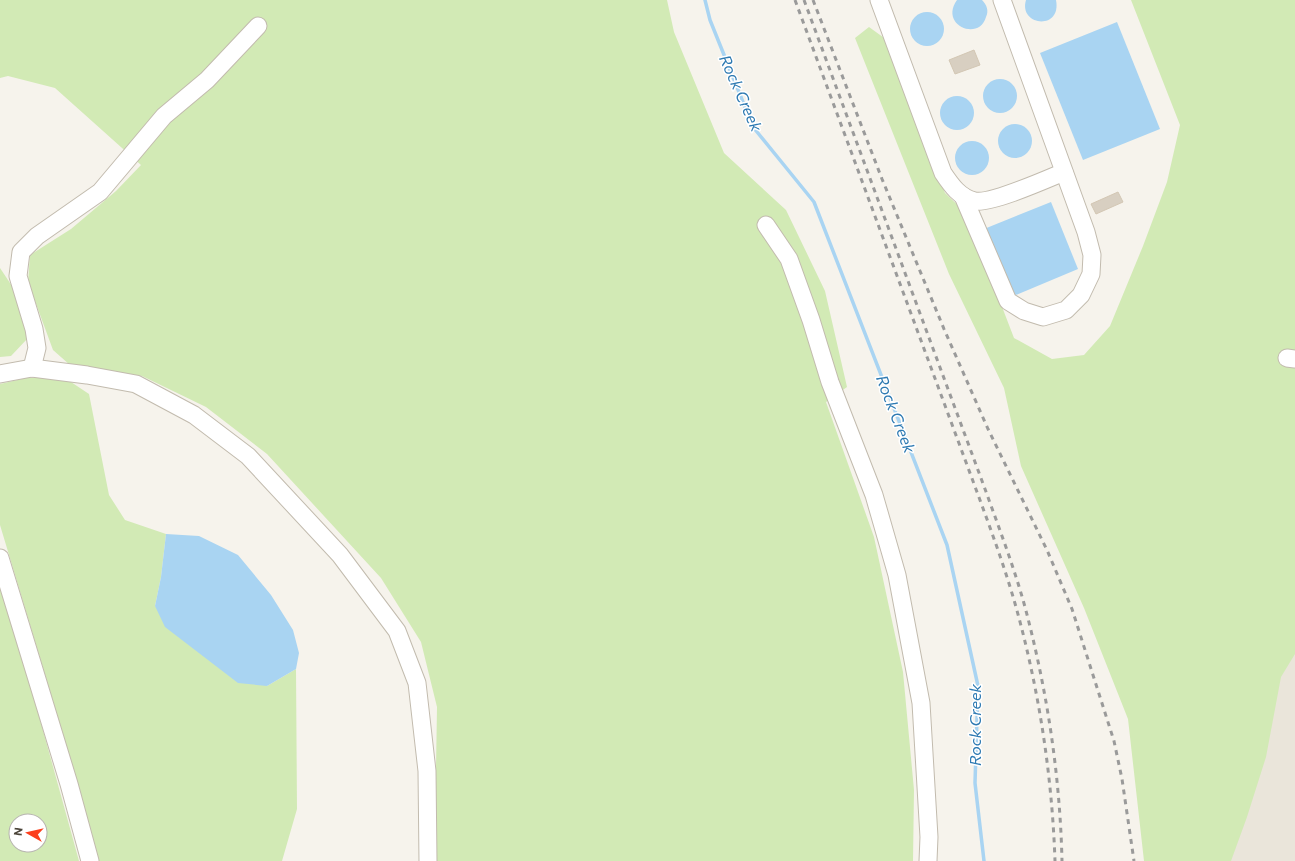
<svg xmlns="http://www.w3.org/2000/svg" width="1295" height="861" font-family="Commissioner,sans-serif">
<rect width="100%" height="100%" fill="#f6f3ec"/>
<path fill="#eae5da" d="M1295,348V861H1213Z"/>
<g fill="#d2eab5" fill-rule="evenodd">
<path d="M0,0H667L674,32L724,153L786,210L825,291L847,387L826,402L874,537L903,672L914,790L913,861H436L435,830L437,707L421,642L381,578L267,454L206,407L142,376L70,365L53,350L28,282L30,255L71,229L116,191L141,165L55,88L8,76L0,78Z"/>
<path d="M1131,0H1295V654L1281,677L1266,757L1247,817L1231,861H1144L1128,719L1084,608L1021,466L1004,388L949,274L855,38L869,27L887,40L945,193L966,213L1014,338L1052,359L1084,355L1110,326L1143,246L1167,182L1180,125Z"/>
<path d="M0,268L12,286L28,338L11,356L0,357Z"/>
<path d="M26,378H65L89,394L109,495L125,520L166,534L161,577L155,606L267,686L296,669L297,809L282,861H99L62,731L0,525V384Z"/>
<path d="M0,582L14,625L79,861H0ZM16,821H40V845H16Z"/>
</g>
<g fill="#a9d4f2">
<path d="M957,0H982C987,5 989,11 986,17C979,42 939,25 957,0Z"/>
<path d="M1026,0H1056C1062,31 1018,26 1026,0Z"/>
<circle cx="927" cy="29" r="17"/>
<path d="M1117,22L1160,129L1083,160L1040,53Z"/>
<circle cx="1000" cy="96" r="17"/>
<circle cx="957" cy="113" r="17"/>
<circle cx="1015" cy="141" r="17"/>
<circle cx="972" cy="158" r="17"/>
<path d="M1051,202L1078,269L1011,297L984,229Z"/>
<path d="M166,534L199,536L238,555L271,595L293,630L299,653L296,669L267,686L238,683L165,627L155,606L161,577Z"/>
</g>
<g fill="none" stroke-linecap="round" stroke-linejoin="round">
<path stroke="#a9d4f2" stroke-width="3.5" d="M705,0L710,20L753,127L814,202L947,545L978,686L975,783L984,861"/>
</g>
<g fill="#d8cfc1" stroke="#d3c7b4">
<path d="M974,50L980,65L955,74L949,60Z"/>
<path d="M1118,192L1123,202L1096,214L1091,204Z"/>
</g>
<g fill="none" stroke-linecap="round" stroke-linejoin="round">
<g stroke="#c2bbae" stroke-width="19">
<g id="minor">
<path d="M879,0L943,173C951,185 960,198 975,201C991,204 1047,179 1064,172"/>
<path d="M963,196L1008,301L1024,311L1043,317L1066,310L1081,295L1091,274L1092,255L1086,232L1002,0"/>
<path d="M766,225L789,259L811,320L830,382L874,495L897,575L921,703L929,837L928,861"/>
<path d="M1287,358L1295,359"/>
<path d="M32,368L37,348L34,329L18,276L21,252L37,236L100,192L164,116L207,80L258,26"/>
<path d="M0,374L32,368L87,375L136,384L194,415L248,456L340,555L397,631L417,683L427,771L428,861"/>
<path d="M0,558L69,784L90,861"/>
</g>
</g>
<use href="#minor" stroke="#fff" stroke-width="17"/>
<g stroke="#9a9a9a" stroke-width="3" stroke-dasharray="5 5" stroke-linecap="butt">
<path d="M795,0L977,492C991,530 1005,568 1016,607C1039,690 1052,775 1055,861"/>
<path d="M804,0L985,489C999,528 1014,567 1025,607C1047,690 1060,775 1062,861"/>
<path d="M813,0L882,179L944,329L988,429L1047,550L1072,609L1114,741L1122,779L1134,861"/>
</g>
</g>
<g text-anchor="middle" stroke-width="3" stroke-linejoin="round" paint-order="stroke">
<g font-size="16" font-style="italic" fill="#2e7ab2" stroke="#fff">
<text transform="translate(741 93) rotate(66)" y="6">Rock Creek</text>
<text transform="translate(896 414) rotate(69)" y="6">Rock Creek</text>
<text transform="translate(975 725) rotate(-90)" y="6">Rock Creek</text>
</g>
</g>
<g transform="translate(28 833) rotate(278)"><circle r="19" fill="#ffffff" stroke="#b7b4b0"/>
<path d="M0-3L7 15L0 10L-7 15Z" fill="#fc3f1d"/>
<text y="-6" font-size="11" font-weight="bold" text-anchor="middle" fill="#4b4439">N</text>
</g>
</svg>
